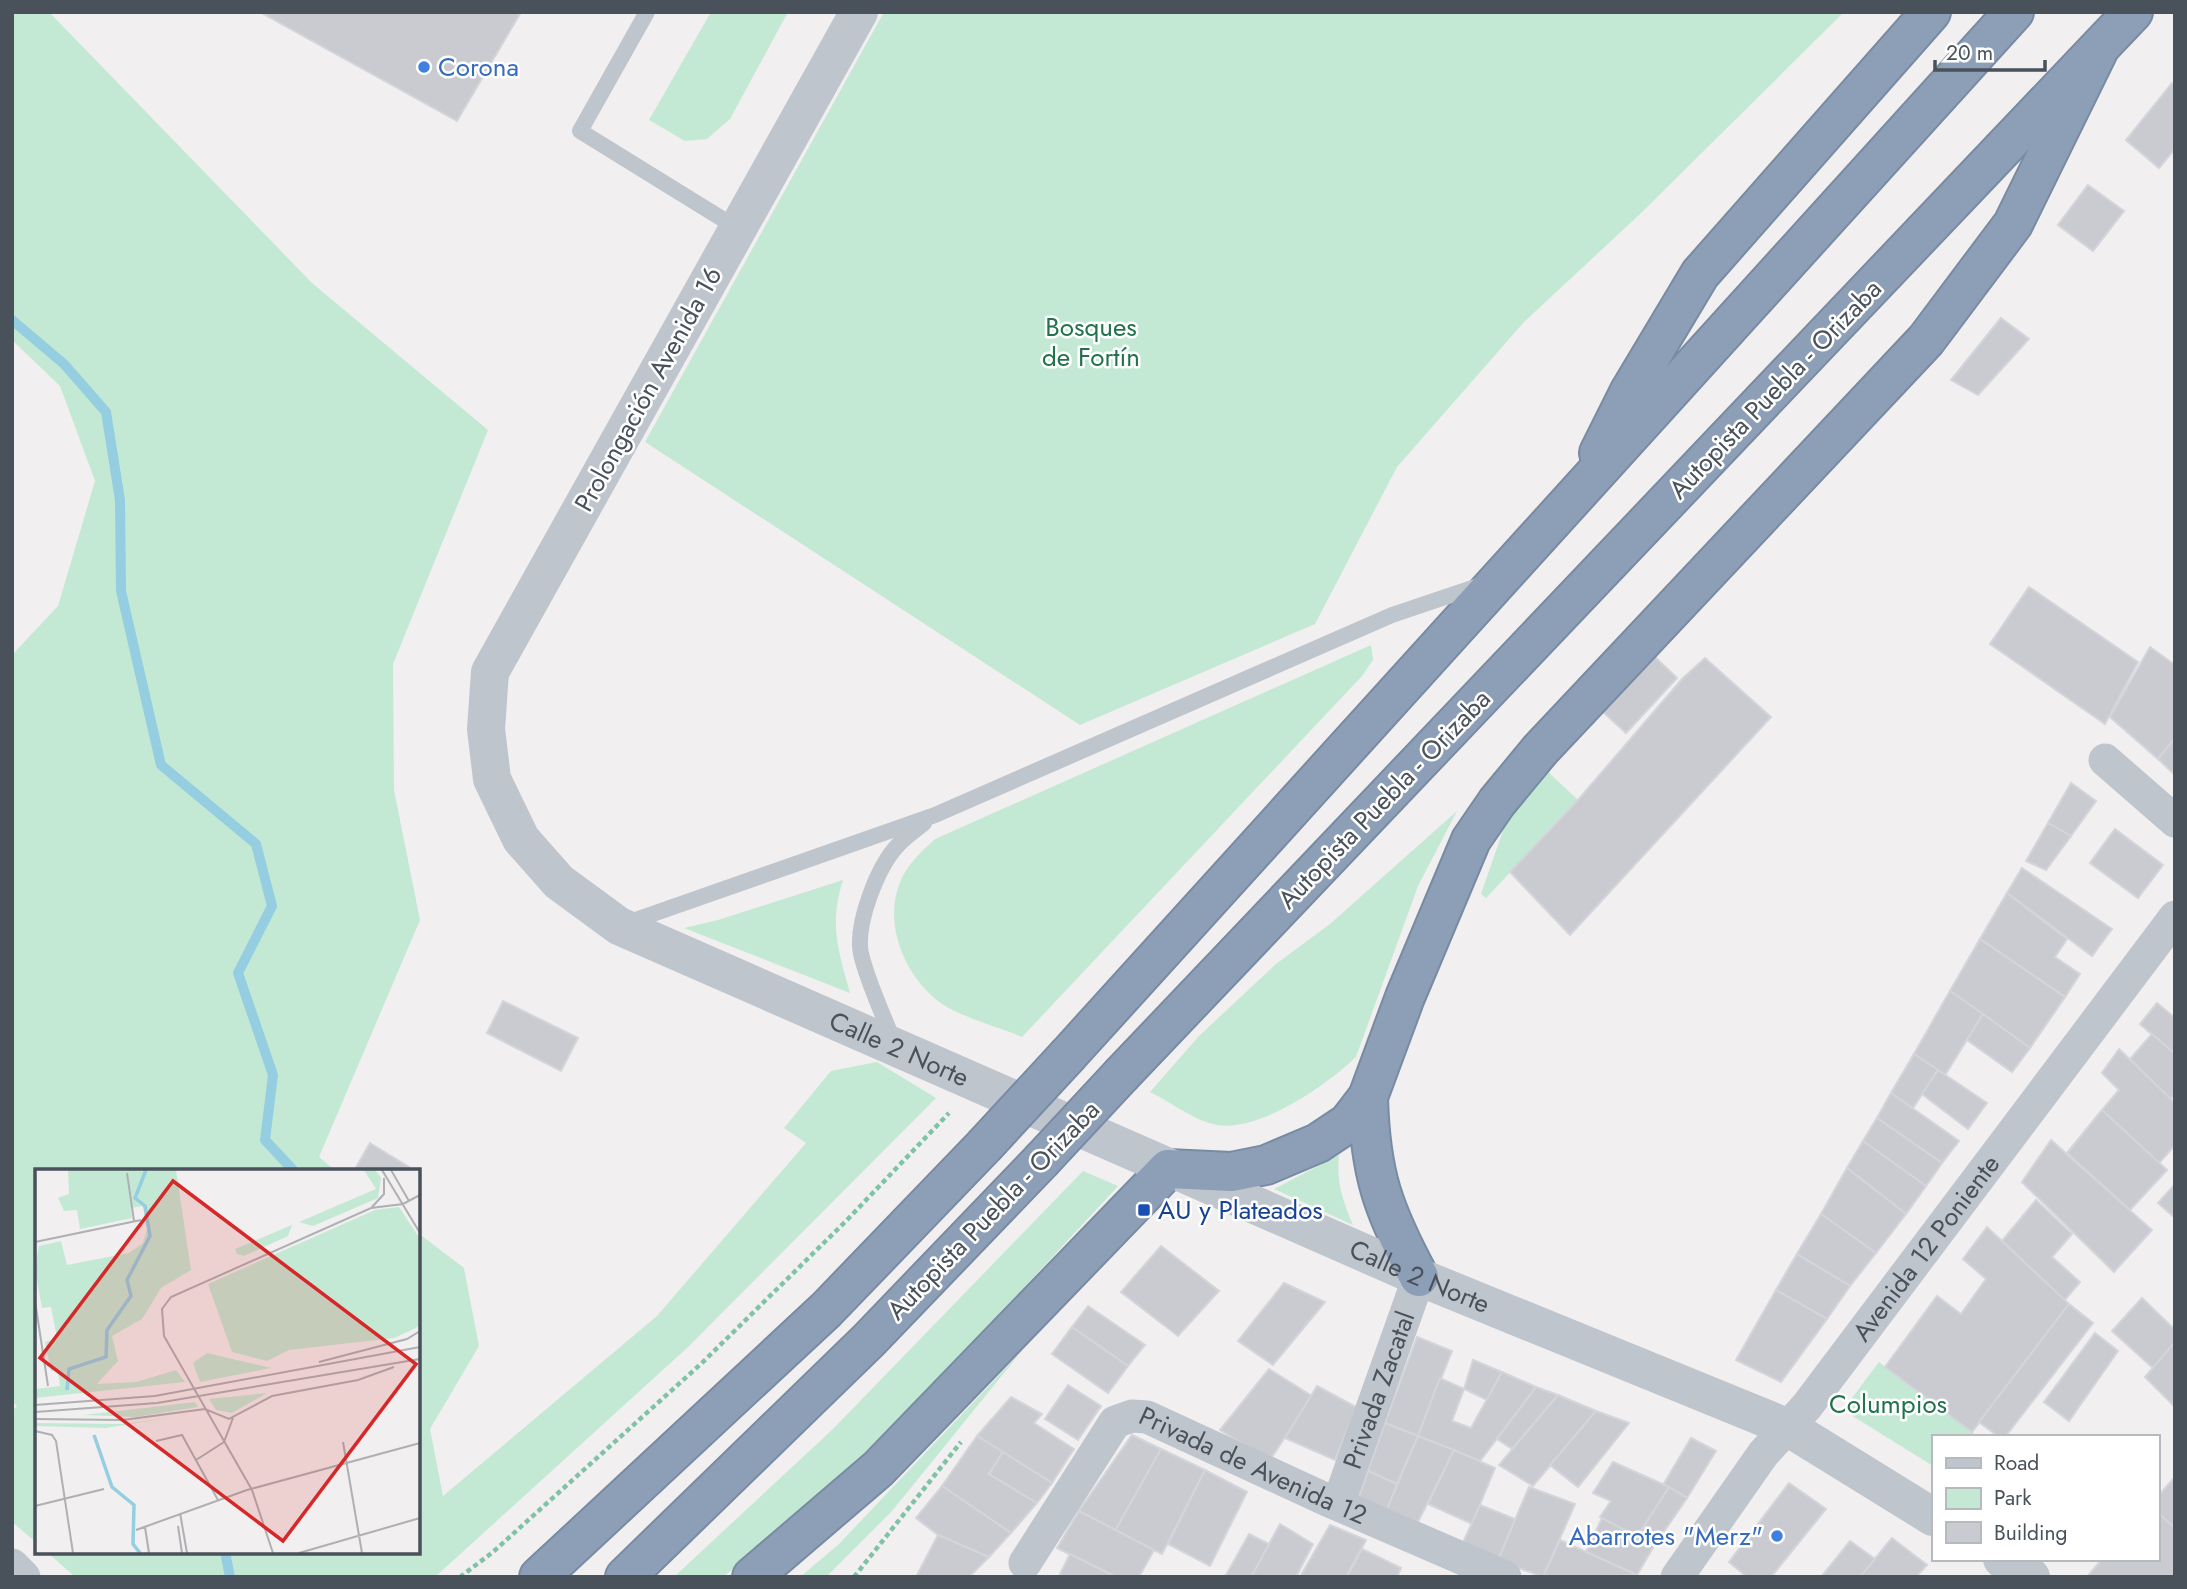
<svg xmlns="http://www.w3.org/2000/svg" width="2187" height="1589" font-family="Jost,sans-serif">
<rect width="100%" height="100%" fill="#f1efef"/>
<g fill="#c3e9d4">
<path d="M12,12H49L312,283L488,430L393,664L394,790L420,920L319,1157L336,1171H37V1543L12,1522V1411L17,1406L12,1401V655L58,606L95,481L60,386L12,340Z"/>
<path d="M711,12H788L730,119L707,139L685,141L649,120Z"/>
<path d="M884,12H1844L1639,215L1524,322L1397,467L1315,624L1080,725L645,442Z"/>
<path d="M1371,645L1373,660L1362,676L1022,1037C999,1027 957,1016 938,1001C905,975 884,926 899,885C906,865 921,852 935,839Z"/>
<path d="M1547,771L1578,800L1486,898L1481,894L1508,816Z"/>
<path d="M1457,811L1418,886L1356,1057C1327,1085 1256,1135 1213,1124C1192,1119 1169,1101 1150,1092L1199,1036L1276,964L1330,924Z"/>
<path d="M843,880C829,924 838,950 850,993L684,928L718,920Z"/>
<path d="M877,1062L936,1098L688,1347L435,1577H75L47,1552H418V1233L464,1268L479,1346L430,1429L443,1496L657,1316L806,1143L784,1128L831,1071Z"/>
<path d="M1339,1155C1336,1181 1343,1202 1353,1225L1274,1189Z"/>
<path d="M1083,1171L1118,1186L876,1448L807,1510L723,1577H674L833,1429Z"/>
<path d="M1021,1352L892,1511L826,1577H800L838,1545Z"/>
<path d="M1879,1362L1972,1432L1978,1437H1933V1466L1843,1410Z"/>
</g>
<g fill="none" stroke-linecap="round" stroke-linejoin="round">
<g stroke="#95cde1" stroke-width="10">
<path d="M12,320L64,364L106,412L120,500L121,591L161,765L256,844L272,906L238,973L273,1075L265,1140L294,1171"/>
<path d="M225,1552L230,1577"/>
</g>
</g>
<g fill="#c9cbd1" stroke="#d4d5da" stroke-width="2">
<path d="M260,12H521L457,121Z"/>
<path d="M2172,83L2175,85V149L2159,168L2126,140Z"/>
<path d="M2088,185L2124,211L2093,251L2058,225Z"/>
<path d="M2001,318L2029,339L1978,395L1951,380Z"/>
<path d="M2029,587L2138,662L2105,724L1990,644Z"/>
<path d="M2150,647L2175,665V738L2158,759L2110,717Z"/>
<path d="M1653,655L1677,678L1626,733L1602,711Z"/>
<path d="M1705,658L1771,717L1570,935L1510,872L1578,800L1682,679Z"/>
<path d="M2175,738V775L2158,759Z"/>
<path d="M2071,783L2096,801L2071,836L2048,823Z"/>
<path d="M2048,823L2071,836L2046,870L2026,861Z"/>
<path d="M2115,829L2163,865L2138,898L2090,863Z"/>
<path d="M2022,868L2112,929L2092,956L2007,893Z"/>
<path d="M2007,893L2067,939L2055,957L2080,974L2065,997L1980,939Z"/>
<path d="M1980,939L2065,997L2030,1048L1950,991Z"/>
<path d="M1950,991L1983,1014L1945,1075L1914,1054Z"/>
<path d="M503,1001L578,1038L561,1071L487,1033Z"/>
<path d="M2157,1003L2175,1018V1054L2140,1024Z"/>
<path d="M1983,1014L2030,1048L2012,1072L1967,1040Z"/>
<path d="M2152,1034L2175,1054V1094L2170,1099L2130,1059Z"/>
<path d="M2119,1049L2175,1103V1145L2159,1163L2102,1110L2119,1090L2102,1073Z"/>
<path d="M1914,1054L1938,1070L1913,1108L1891,1093Z"/>
<path d="M1938,1070L1987,1103L1968,1129L1922,1094Z"/>
<path d="M1891,1093L1959,1141L1942,1163L1877,1118Z"/>
<path d="M2102,1110L2167,1170L2130,1210L2067,1153Z"/>
<path d="M1877,1118L1942,1163L1926,1186L1863,1141Z"/>
<path d="M2051,1140L2152,1230L2114,1272L2022,1182Z"/>
<path d="M1863,1141L1926,1186L1906,1214L1847,1168Z"/>
<path d="M370,1143L409,1167L407,1171H354Z"/>
<path d="M1847,1168L1906,1214L1876,1253L1821,1214Z"/>
<path d="M2175,1184V1218L2158,1203Z"/>
<path d="M2036,1200L2072,1234L2052,1257L2080,1282L2064,1301L2002,1241Z"/>
<path d="M1821,1214L1876,1253L1850,1286L1797,1254Z"/>
<path d="M1987,1227L2069,1304L1972,1432L1885,1367L1937,1296L1961,1314L1986,1279L1963,1259Z"/>
<path d="M1161,1246L1219,1291L1178,1336L1121,1292Z"/>
<path d="M1797,1254L1850,1286L1827,1319L1776,1290Z"/>
<path d="M1284,1283L1325,1302L1273,1365L1238,1341Z"/>
<path d="M1776,1290L1827,1319L1781,1382L1736,1360Z"/>
<path d="M2142,1298L2175,1330V1342L2153,1368L2112,1331Z"/>
<path d="M2069,1304L2093,1323L2005,1437H1999L1979,1422Z"/>
<path d="M1088,1306L1145,1345L1128,1366L1072,1327Z"/>
<path d="M1072,1327L1128,1366L1108,1393L1052,1354Z"/>
<path d="M2095,1333L2118,1351L2069,1421L2044,1402Z"/>
<path d="M1417,1337L1452,1351L1418,1436L1385,1423Z"/>
<path d="M2175,1342V1407L2145,1377Z"/>
<path d="M1473,1360L1502,1372L1487,1400L1464,1389Z"/>
<path d="M1269,1369L1312,1396L1270,1460L1220,1430Z"/>
<path d="M1502,1372L1536,1387L1480,1461L1418,1436L1440,1378L1464,1389L1452,1421L1471,1428Z"/>
<path d="M1068,1385L1101,1406L1078,1440L1045,1419Z"/>
<path d="M1317,1386L1356,1407L1335,1460L1285,1438Z"/>
<path d="M1536,1387L1558,1395L1512,1449L1497,1439Z"/>
<path d="M1558,1395L1596,1411L1533,1486L1499,1465Z"/>
<path d="M1011,1397L1042,1414L1034,1423L1074,1449L1052,1483L977,1436Z"/>
<path d="M1596,1411L1629,1423L1578,1487L1550,1465Z"/>
<path d="M1385,1423L1418,1436L1397,1484L1368,1471Z"/>
<path d="M1132,1435L1161,1449L1115,1531L1079,1511Z"/>
<path d="M977,1436L1003,1452L989,1474L1037,1503L1011,1533L942,1486Z"/>
<path d="M1418,1436L1454,1450L1418,1522L1387,1509Z"/>
<path d="M1691,1438L1716,1451L1687,1498L1663,1485Z"/>
<path d="M1161,1449L1205,1470L1162,1554L1115,1531Z"/>
<path d="M1454,1450L1495,1468L1472,1524L1428,1504Z"/>
<path d="M1003,1452L1052,1483L1037,1503L989,1474Z"/>
<path d="M1613,1462L1669,1487L1637,1537L1600,1517L1611,1501L1593,1493Z"/>
<path d="M1205,1470L1247,1492L1210,1566L1168,1544Z"/>
<path d="M1368,1471L1397,1484L1387,1509L1359,1497Z"/>
<path d="M2175,1477V1528L2157,1512V1497Z"/>
<path d="M1789,1483L1826,1509L1771,1577H1747L1729,1562Z"/>
<path d="M942,1486L1011,1533L989,1557L938,1535L916,1518Z"/>
<path d="M1529,1487L1575,1504L1543,1577L1498,1560Z"/>
<path d="M1669,1487L1687,1498L1654,1546L1637,1537Z"/>
<path d="M1480,1505L1515,1519L1498,1560L1462,1545Z"/>
<path d="M1079,1511L1154,1550L1139,1577H1116L1057,1548Z"/>
<path d="M2157,1512L2175,1528V1577H2087L2102,1559H2157Z"/>
<path d="M1602,1518L1654,1546L1637,1575L1586,1552Z"/>
<path d="M1280,1524L1313,1544L1296,1577H1251Z"/>
<path d="M1330,1525L1366,1540L1346,1577H1300Z"/>
<path d="M1249,1534L1269,1544L1251,1577H1225Z"/>
<path d="M938,1535L989,1557L969,1577H916Z"/>
<path d="M1892,1538L1927,1565L1916,1577H1860Z"/>
<path d="M1560,1540L1586,1552L1637,1575L1543,1577Z"/>
<path d="M1850,1541L1875,1559L1860,1577H1821Z"/>
<path d="M1362,1549L1401,1568L1397,1577H1347Z"/>
<path d="M1070,1554L1116,1577H1065L1060,1574Z"/>
</g>
<g fill="none" stroke-linecap="round" stroke-linejoin="round">
<g stroke="#788ba3" stroke-width="42">
<g id="motorway">
<path d="M1599,453L1630,391L1700,274L1931,12"/>
<path d="M1069,1054L2014,12"/>
<path d="M1122,1074L2133,12"/>
<path d="M1368,1097C1370,1174 1383,1210 1419,1277"/>
<path d="M539,1577L826,1310L984,1146"/>
<path d="M625,1577L869,1340L1041,1161"/>
<path d="M752,1577L878,1469L1168,1169L1231,1172L1266,1165L1318,1143L1348,1123L1368,1097L1405,997L1471,840L1497,802L1540,750L1926,340L2013,224L2098,51"/>
</g>
</g>
<g stroke="#7fc3a5" stroke-width="4.5" stroke-dasharray="5 3.5" stroke-linecap="butt">
<path d="M460,1577L493,1552L703,1362L847,1220L949,1113"/>
<path d="M854,1577L961,1442"/>
</g>
<g stroke="#bfc5cc" stroke-width="16">
<path d="M647,12L580,131L737,228"/>
<path d="M627,923L935,815L1392,615L1481,585"/>
<path d="M893,1040C882,1012 868,983 861,954C855,924 878,865 899,844C906,836 916,830 924,823"/>
</g>
<g stroke="#bfc5cc" stroke-width="33">
<path d="M2105,760L2175,821"/>
<path id="s1" d="M1338,1504L1419,1277"/>
<path id="s2" d="M1025,1563L1115,1422L1132,1416L1147,1417L1325,1499L1505,1577"/>
<path d="M12,1565L24,1577"/>
<path id="s3" d="M1677,1577L1763,1454L1807,1406L2175,917"/>
</g>
<g stroke="#bfc5cc" stroke-width="38">
<path id="s4" d="M859,12L490,672L486,729L492,779L521,839L559,882L619,926L1419,1277L1789,1428L1933,1517"/>
<path d="M2002,1559L2031,1577"/>
</g>
<use href="#motorway" stroke="#8d9fb7" stroke-width="38"/>
<g stroke="#788ba3" stroke-width="42" stroke-linecap="butt">
<g id="motorway-bridge">
<path d="M984,1146L1069,1054"/>
<path d="M1041,1161L1122,1074"/>
</g>
</g>
<use href="#motorway-bridge" stroke="#8d9fb7" stroke-width="38"/>
</g>
<g fill="#3f7fe0" stroke="#fff" stroke-width="2.5">
<circle cx="424" cy="67" r="7"/>
<circle cx="1777" cy="1536" r="7"/>
</g>
<rect fill="#1a4fb4" stroke="#fff" stroke-width="2.5" x="1137" y="1203" width="14" height="14" rx="3.5"/>
<g text-anchor="middle" stroke-width="5" stroke-linejoin="round" paint-order="stroke">
<g font-size="26" fill="#366cbe" stroke="#fff" text-anchor="start">
<text x="438" y="76">Corona</text>
<text x="1763" y="1545" text-anchor="end">Abarrotes "Merz"</text>
</g>
<g font-size="26" fill="#23724e" stroke="#fff">
<text x="1091" y="336">Bosques<tspan x="1091" dy="30">de Fortín</tspan></text>
<text x="1888" y="1413">Columpios</text>
</g>
<g font-size="26" fill="#49515a" stroke="#fff">
<text transform="translate(648 389) rotate(-61)" y="9">Prolongación Avenida 16</text>
<text transform="translate(1775 389) rotate(-46)" y="9">Autopista Puebla - Orizaba</text>
<text transform="translate(1384 799) rotate(-46)" y="9">Autopista Puebla - Orizaba</text>
<text dy="9" stroke="none"><textPath href="#s4" startOffset="1368">Calle 2 Norte</textPath></text>
<text transform="translate(993 1210) rotate(-46)" y="9">Autopista Puebla - Orizaba</text>
<text dy="9" stroke="none"><textPath href="#s3" startOffset="413">Avenida 12 Poniente</textPath></text>
<text dy="9" stroke="none"><textPath href="#s4" startOffset="1936">Calle 2 Norte</textPath></text>
<text dy="9" stroke="none"><textPath href="#s1" startOffset="121">Privada Zacatal</textPath></text>
<text dy="9" stroke="none"><textPath href="#s2" startOffset="317">Privada de Avenida 12</textPath></text>
</g>
<g font-size="26" fill="#164399" stroke="#fff" text-anchor="start">
<text x="1158" y="1219">AU y Plateados</text>
</g>
</g>
<g transform="translate(35 1169)">
<rect width="385" height="385" fill="#f1efef"/>
<path d="M33,1H141L156,101L126,119L107,150L77,167L83,192L62,215L101,213L141,201L150,213L0,229V220L25,217L23,201L16,202L10,173L22,169L16,138L7,139L0,100L4,77L26,72L32,96L94,84L108,74L112,60L108,37L96,39L97,49L45,60L42,41L29,42L23,29L34,25ZM329,1H340L346,9L343,29L278,57L264,53L341,20ZM364,38L385,70V154L381,159L359,169L254,181L232,192L197,183L173,115L340,41ZM257,56L253,67L209,87L202,85L200,80ZM172,184L236,199L165,213L158,194ZM232,224L197,244L181,241L174,230ZM160,233L163,238L101,248L49,246ZM138,248L71,259L0,257V254L89,255Z" fill="#c3e9d4"/>
<path fill="none" stroke="#95cde1" stroke-width="3.5" d="M32,221L34,200L71,188L72,161L96,127L92,111L115,67L110,37L100,29L111,1M59,266L77,318L99,336L98,375L105,384"/>
<path fill="none" stroke="#aeb0b3" stroke-width="2" d="M347,1L385,64M356,1L374,32M92,4L99,52M337,38L349,25V9M0,73L106,51M0,132L13,217M284,193L372,170L385,162M0,236L120,227L385,178M0,243L122,234L385,190M0,250L88,251L170,240L194,250L237,227L323,211L359,198M0,262L17,266L21,272L38,384M121,272L147,266L183,331M189,273L198,249M308,273L327,384M161,291L189,273M0,337L69,320M145,344L152,384M143,357L147,384M110,358L114,384M101,361L212,321L385,274M238,384L217,321L129,167L127,140L136,128L336,39L368,35L385,26M264,384L385,349"/>
<path fill="#d62828" fill-opacity="0.15" stroke="#d62828" stroke-width="3.5" d="M138,12L381,195L248,372L5,189Z"/>
<rect width="385" height="385" fill="none" stroke="#49515a" stroke-width="3.5"/>
</g>
<rect width="2187" height="1589" fill="none" stroke="#49515a" stroke-width="28"/>
<rect x="1932" y="1435" width="228" height="126" fill="#ffffff" stroke="#b6b9bd" stroke-width="2"/>
<rect x="1946" y="1458" width="35" height="10" fill="#bfc5cc" stroke="#b6b9bd" stroke-width="2"/>
<text x="1994" y="1470" font-size="21" fill="#49515a">Road</text>
<rect x="1946" y="1488" width="35" height="21" fill="#c3e9d4" stroke="#b6b9bd" stroke-width="2"/>
<text x="1994" y="1505" font-size="21" fill="#49515a">Park</text>
<rect x="1946" y="1522" width="35" height="21" fill="#c9cbd1" stroke="#b6b9bd" stroke-width="2"/>
<text x="1994" y="1540" font-size="21" fill="#49515a">Building</text>
<path d="M1935 60v10h110v-10" fill="none" stroke="#49515a" stroke-width="3.5"/>
<text x="1946" y="60" font-size="21" fill="#49515a" stroke="#ffffff" stroke-width="5" paint-order="stroke">20 m</text>
</svg>
